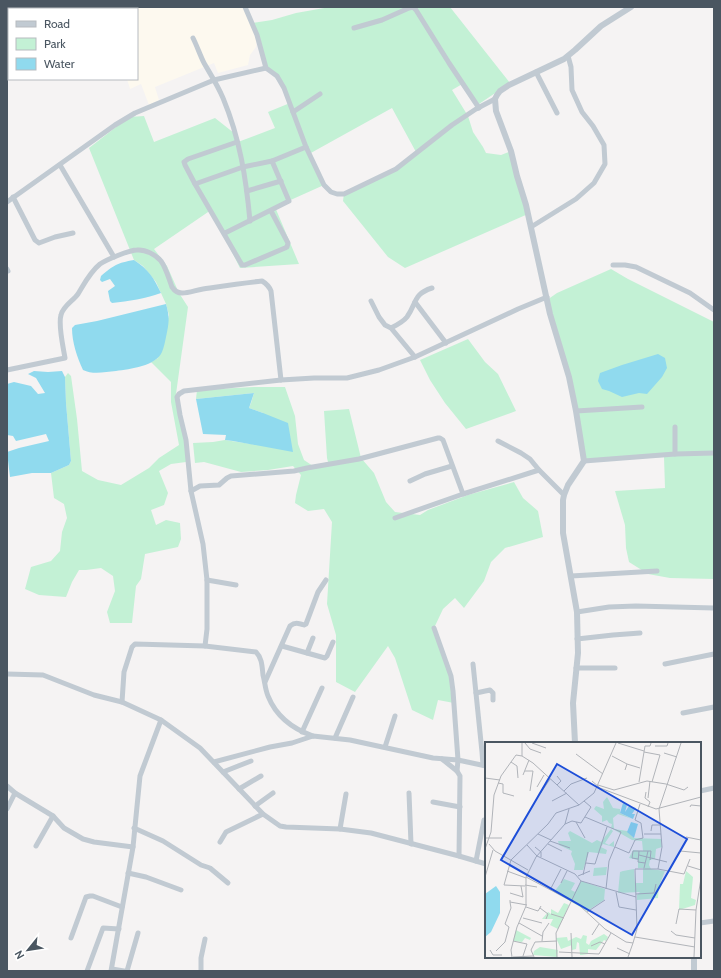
<svg xmlns="http://www.w3.org/2000/svg" width="721" height="978" font-family="Cabin,sans-serif">
<rect width="100%" height="100%" fill="#f5f3f3"/>
<path fill="#fdf9ef" d="M118,7H245L257,35L256,47L250,55L248,65L218,73L214,63L155,87L159,100L149,105L141,84L130,89L127,79H137V9H113Z"/>
<g fill="#c3f1d5">
<path d="M330,7H450L510,83L479,104L464,83L452,90L468,116L473,132L483,147L486,153L501,155L511,151L528,214L405,268L388,257L343,201L344,193L396,169L416,152L392,108L309,154L324,185L275,207L299,264L240,268L211,210L154,249L167,266L179,293L188,307L176,394L186,445V462L171,464L159,471L168,493L164,505L151,510L156,525L166,520L180,523L181,539L178,547L145,554L141,579L136,586L132,623H110L107,612L115,591L113,576L101,568L86,570H79L72,582L66,597L39,595L25,589L31,567L51,561L60,551L62,532L67,518L64,504L54,498L51,473L69,465L71,461L66,403L65,377L68,373L71,376L77,419L82,471L98,480L121,485L149,468L159,458L179,445L171,402V382L151,362L158,358L169,315L166,304L156,282L143,266L134,260L89,148L129,117L144,116L154,142L215,118L234,133L238,142L275,128L268,112L290,103L284,88L266,67L252,23L272,20L296,13Z"/>
<path d="M611,269L628,279L714,322V579L670,578L648,574L629,562L626,548L625,525L615,491L665,488L664,457L583,461L568,376L547,300L557,293Z"/>
<path d="M468,339L485,362L498,374L516,411L466,429L445,403L430,380L420,360Z"/>
<path d="M254,387H285L295,416L298,444L304,460L313,466L328,462L327,458L324,411L349,409L361,458L374,473L386,502L395,512L420,515L428,510L468,495L514,482L523,498L538,511L543,537L505,548L491,562L484,581L464,608L455,598L443,609L435,626L449,670L454,703L438,700L433,720L412,710L395,658L388,646L355,692L336,682V635L327,604L332,522L324,509L308,511L295,503L296,495L301,475L293,466L268,470L241,472L204,462L195,463L193,443L213,442L225,440L257,445L263,413L249,408L251,403L254,393L196,399L197,390Z"/>
</g>
<g fill="#90daee">
<path d="M134,260C148,269 154,278 161,293C145,299 129,301 112,303L110,301L108,291L115,286L110,279L102,282L100,280L101,276C114,265 117,263 134,260Z"/>
<path d="M166,304C170,318 169,323 166,337C165,342 164,347 162,352C156,366 130,369 116,371C105,372 93,375 83,370C77,357 72,342 72,328L75,325L97,321Z"/>
<path d="M658,354L665,358L667,368L662,377L647,394L639,393L622,397L609,391L602,389L598,381L600,373L622,365Z"/>
<path d="M34,371L48,372L62,371L65,377L66,403L71,461L69,465L51,473H32L10,477L7,452L19,448L49,441L46,434L16,441L13,436L7,435V384L14,382L31,386L38,394L45,393L36,378L28,374Z"/>
<path d="M254,393L249,408L263,413L288,423L293,452L233,441L225,440L226,435L203,434L196,399Z"/>
</g>
<g fill="none" stroke-linecap="round" stroke-linejoin="round">
<g stroke="#c1cad2" stroke-width="5">
<path d="M245,7L257,35L266,68L277,76L284,88L306,147L324,185L331,192L337,194H344L396,169L452,125L476,109L495,99"/>
<path d="M354,28L382,20L409,8L413,7L416,10L449,63L479,108"/>
<path d="M193,38C197,46 200,55 204,63C211,75 218,86 223,98C240,139 246,178 250,221"/>
<path d="M536,72L557,113"/>
<path d="M293,112L320,94"/>
<path d="M237,142L188,159L184,162L185,165L195,184L242,265H245L285,248L287,247L288,243L271,211"/>
<path d="M60,165L114,257"/>
<path d="M195,184L243,167L272,161L306,147"/>
<path d="M247,191L281,181"/>
<path d="M13,197L35,240L39,243L55,237L73,233"/>
<path d="M7,202L115,125L135,113L214,80L266,68"/>
<path d="M531,227L576,199L594,183L605,164L604,145L593,126L582,112L572,90L571,67L568,56"/>
<path d="M225,233L289,201L272,161"/>
<path d="M613,265H625L636,267L690,293L714,310"/>
<path d="M7,269L8,271"/>
<path d="M371,301L379,317L385,325L391,328L415,357"/>
<path d="M415,302L446,343"/>
<path d="M391,328C397,325 403,322 407,317C417,303 413,294 432,288"/>
<path d="M7,370L65,358C63,346 58,325 61,315C63,306 73,301 78,294C84,284 90,272 100,264C106,260 129,250 137,250C145,249 156,255 161,261C166,268 169,279 172,287C174,290 177,293 182,293C189,293 196,290 203,289C223,286 242,283 262,281C267,284 269,286 271,291L281,380"/>
<path d="M576,411L642,407"/>
<path d="M498,441L521,453L530,459L539,470L564,495"/>
<path d="M675,454V427"/>
<path d="M584,461L675,454L714,453"/>
<path d="M410,481L425,474L452,466"/>
<path d="M191,491L200,486L219,485L227,478L231,476L294,471L307,468L359,459L438,438H440L443,440L463,494"/>
<path d="M395,518L463,494L539,470"/>
<path d="M571,576L657,571"/>
<path d="M207,580L236,585"/>
<path d="M577,612L609,607L636,606L714,608"/>
<path d="M434,628L451,676L453,691L458,760L457,771"/>
<path d="M577,639L613,635L640,633"/>
<path d="M205,646L207,629V580L203,544L191,491L186,440L180,415L177,397L179,394L184,391L281,380L314,378H347L379,370L415,357L518,309L547,297"/>
<path d="M282,646L325,658L327,656L333,642"/>
<path d="M307,653L313,638"/>
<path d="M473,664L482,752L483,765"/>
<path d="M665,664L714,654"/>
<path d="M576,668H615"/>
<path d="M7,674L43,675L94,695L122,702L161,720L200,748L263,814L280,826L286,827L340,829L371,833L459,856L486,864"/>
<path d="M265,682L290,626C295,622 298,623 304,625L306,624L318,592L326,580"/>
<path d="M476,693L490,690L493,693V700"/>
<path d="M122,702L124,672L132,647L135,644L205,646L256,652C262,658 262,666 263,675C265,682 265,689 268,696C276,716 293,729 313,736"/>
<path d="M683,713L714,707"/>
<path d="M302,732L322,688"/>
<path d="M335,738L353,697"/>
<path d="M385,747L395,716"/>
<path d="M442,759L457,771L460,776L459,856"/>
<path d="M214,762L270,747L292,743L313,736L350,740L433,758L458,760L486,766"/>
<path d="M223,772L251,761"/>
<path d="M7,786L15,793L53,816L64,828L83,839L94,842L133,847"/>
<path d="M239,789L261,776"/>
<path d="M700,791L714,788"/>
<path d="M409,793L411,844"/>
<path d="M433,802L460,807"/>
<path d="M255,806L273,793"/>
<path d="M7,809L15,793"/>
<path d="M134,828L163,841L201,865L210,868L228,883"/>
<path d="M340,829L346,794"/>
<path d="M220,842L226,832L263,814"/>
<path d="M36,846L53,816"/>
<path d="M476,861L484,820"/>
<path d="M128,873L146,877L181,890"/>
<path d="M700,923L714,921"/>
<path d="M71,938L86,897L90,896H93L122,907"/>
<path d="M112,969L124,971"/>
<path d="M87,971L103,928L119,929"/>
<path d="M111,971L133,847L140,776L161,720"/>
<path d="M127,971L138,933"/>
<path d="M201,971V958L205,939"/>
</g>
<g stroke="#c1cad2" stroke-width="6">
<path d="M575,743L573,703L578,653L577,612L563,533V500L564,495L568,485L584,461L576,411L569,377L550,314L526,205L517,176L511,151L496,111L495,99L497,95L500,91L509,85L564,59L575,50L601,26L631,7"/>
<path d="M694,957V971"/>
</g>
</g>
<g transform="translate(485 742)">
<rect width="216" height="216" fill="#f5f3f3"/>
<path d="M122,55L128,66L135,67V71L147,77L133,72L128,76L129,87L142,89L149,96L176,97L177,105L171,107L170,117L165,118L164,123L166,127L180,129L174,144L173,156L152,158V153L155,150L133,151L135,130L138,129L149,127L150,141H158V126H153V118L144,116L148,108L158,109L157,99L147,98L126,86L127,82L124,81L122,78L117,80V74L109,67L111,64L119,67L118,60ZM126,87L128,89L120,101L124,103L129,99V105L118,102L116,105L122,108L121,112L104,110L98,128H89L90,122L86,112L87,109L74,103L73,99H86L83,91L85,89L107,101L112,98L116,100ZM122,125L121,133L108,134L109,126ZM201,129L208,135L206,156L211,158L210,163L194,168L195,142H198ZM79,137L90,141L86,148L90,150L96,139L120,147L119,158L102,169L69,150ZM79,161L84,163L73,187L65,183L68,177H57L63,170L66,172V167L73,171ZM31,188L46,196L45,198L40,196L37,200L28,199ZM119,192L123,195L121,199L119,198L111,208L103,207V212L97,213H95L94,201L92,200L91,207L87,208V203L76,207L71,196L82,195L83,199L91,195L96,197L98,193L102,194L101,201L104,203L106,199ZM55,205L73,208L72,215L48,213L49,209Z" fill="#c3f1d5"/>
<path d="M138,61L142,63L140,70L144,64L151,66L147,72H150L148,77L135,71ZM146,80L153,82L149,96L142,90ZM11,144L15,150V171L6,190L0,195V152Z" fill="#90daee"/>
<path fill="none" stroke="#b1b4b9" stroke-width="1" d="M37,1V14M40,1L45,7L56,11M47,1L61,6M133,1L159,9M170,4H182L183,1M159,10L175,13L167,40M179,11L192,15M91,12L118,32M127,14L142,22L140,28M26,20L32,24L33,36M142,22L155,26M40,29H48L45,49M38,33L44,18M72,34L76,39L72,43M0,36L15,38M107,39L115,46L171,67L216,55M154,40L160,4H165L166,1M13,41L18,42V51L29,54M113,43L129,48L162,39L181,42L199,48L203,45M52,45L59,33M79,49L86,42L102,36M161,50L160,56L165,60L163,65M55,52L65,37M163,56L165,39M67,59L82,51M205,65L206,63L216,64M84,67L80,82L51,115L41,135L94,163L120,187L141,200L148,201L152,187L150,127H173L199,132L205,117M100,75L136,90L124,119L121,147M91,80L100,96M80,82L87,79L96,81L106,65L99,59M166,89L167,83H175M53,92L66,98M159,92H176M201,95L216,98M0,96H17M65,99L85,106M4,102L10,109L43,128M63,102L77,109M42,103L52,114L90,132L96,139L151,155M50,105L56,110V115M130,105L144,111L150,98L158,96L156,81L150,78L155,62M0,107L6,90L9,53L16,34L31,13L37,14L48,21L94,63M154,109L153,120L160,121M195,109L216,111M154,113L182,120M153,117L147,116L148,109H166L165,118M101,121L110,122L122,85M203,124L216,128M159,126L163,109M173,127L177,105L174,67L196,1M22,129L41,136M98,133L103,110M93,134L105,129M0,135L8,108M76,141L82,129M40,143L52,145M40,144L19,143L26,118L63,82L71,71L94,63L109,51L131,1M65,148L76,127M131,150L134,165L151,168M25,151L38,155L36,144M151,152L169,151L171,142M25,158V160L42,163M41,165L53,169L56,164M55,166L63,172L61,177M194,167L211,168M102,170L120,158M66,172L79,176M38,176L57,181M34,181L57,194M191,182L194,167M186,189L191,193L210,196M86,191L87,215M107,193L114,182M150,195L210,205M28,199L42,202L38,214M57,199L58,190L64,181M106,204L115,200L120,202M132,206L145,212M5,208L8,213H17M11,209L20,200L24,185L20,182L26,166L25,160M74,210L114,212L126,191M27,215L26,208L32,185L41,164V135M28,215L48,214M49,215L46,208L50,200L72,199M72,215L71,191L96,139M143,215L148,201M209,215L211,168L216,136"/>
<path fill="#1d4ed8" fill-opacity="0.15" stroke="#1d4ed8" stroke-width="2" d="M72,22L202,97L147,193L16,118Z"/>
<rect width="216" height="216" fill="none" stroke="#4a5661" stroke-width="2"/>
</g>
<rect width="721" height="978" fill="none" stroke="#4a5661" stroke-width="16"/>
<rect x="8" y="8" width="130" height="72" fill="#ffffff" stroke="#b7bbc0"/>
<rect x="16" y="21" width="20" height="6" fill="#c1cad2" stroke="#b7bbc0"/>
<text x="44" y="28" font-size="12" fill="#4a5661">Road</text>
<rect x="16" y="38" width="20" height="12" fill="#c3f1d5" stroke="#b7bbc0"/>
<text x="44" y="48" font-size="12" fill="#4a5661">Park</text>
<rect x="16" y="58" width="20" height="12" fill="#90daee" stroke="#b7bbc0"/>
<text x="44" y="68" font-size="12" fill="#4a5661">Water</text>
<g transform="translate(28 950) rotate(240)" stroke="#ffffff" stroke-width="3" paint-order="stroke">
<path d="M0-3L7 15L0 10L-7 15Z" fill="#4a5661"/>
<text y="-6" font-size="11" font-weight="bold" text-anchor="middle" fill="#4a5661">N</text>
</g>
</svg>
